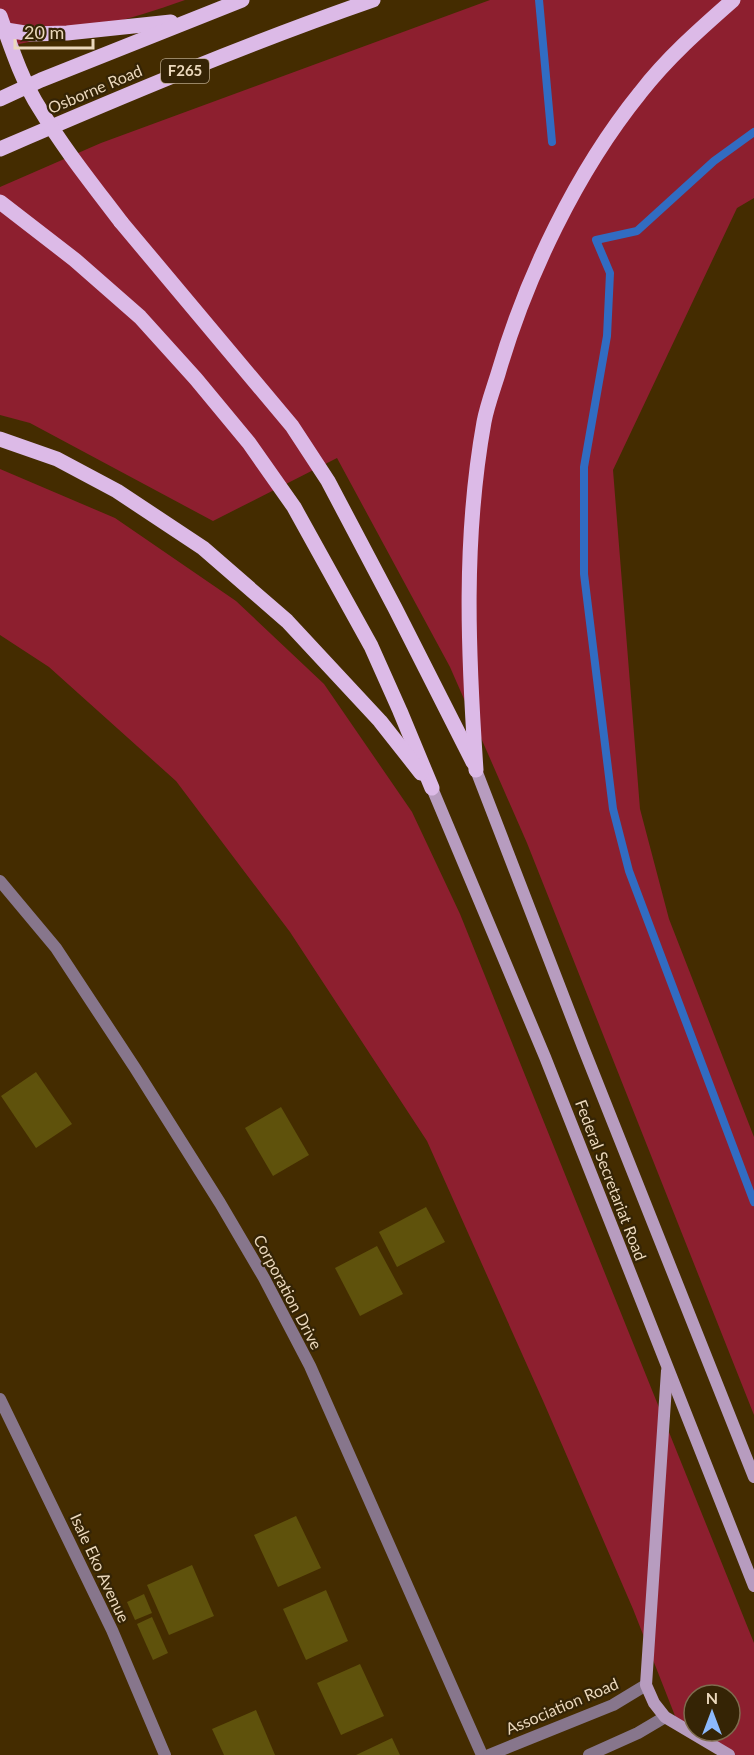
<svg xmlns="http://www.w3.org/2000/svg" width="754" height="1755" font-family="Lato,sans-serif">
<rect width="100%" height="100%" fill="#442c00"/>
<g fill="#8d1f2f" fill-rule="evenodd">
<path d="M0,0H185C130,20 71,34 14,45L0,27Z"/>
<path d="M490,0H754V198L737,208L613,470L640,809L669,919L754,1137V1415L527,843L450,667L337,458L213,521L30,423L0,415V187L101,143Z"/>
<path d="M0,469L115,518L236,601L324,684L412,812L460,914L754,1643V1755H735L679,1726L633,1609L544,1403L427,1141L290,932L176,781L49,667L0,635ZM694,1695H730V1731H694Z"/>
</g>
<g fill="none" stroke-linecap="round" stroke-linejoin="round">
<g stroke="#316cc2" stroke-width="8">
<path d="M539,0L552,142"/>
<path d="M754,132L714,161L637,231L596,240L610,273L607,336L584,467V574L613,809L629,871L754,1202"/>
</g>
</g>
<g fill="#5f520c">
<path d="M36,1072L72,1124L36,1148L1,1096Z"/>
<path d="M281,1107L309,1155L273,1176L245,1128Z"/>
<path d="M426,1207L445,1242L397,1267L379,1232Z"/>
<path d="M377,1246L403,1294L360,1316L335,1268Z"/>
<path d="M296,1516L321,1568L278,1587L254,1535Z"/>
<path d="M192,1565L214,1616L169,1635L147,1585Z"/>
<path d="M326,1590L348,1641L306,1660L283,1609Z"/>
<path d="M144,1594L152,1613L135,1620L127,1602Z"/>
<path d="M152,1617L168,1653L153,1660L137,1624Z"/>
<path d="M360,1664L384,1716L341,1735L317,1683Z"/>
<path d="M256,1710L275,1755H224L212,1729Z"/>
<path d="M392,1738L400,1755H356Z"/>
</g>
<g fill="none" stroke-linecap="round" stroke-linejoin="round">
<g stroke="#87768c" stroke-width="12">
<path d="M0,881L56,948L135,1068L220,1203L264,1278L310,1366L482,1755"/>
<path d="M0,1399L112,1630L165,1755"/>
<path d="M489,1755L613,1705L646,1685"/>
<path d="M589,1755L638,1733L665,1717"/>
</g>
<g stroke="#b79cbf" stroke-width="12">
<path d="M476,770L583,1047L754,1477"/>
<path d="M432,788L545,1057L754,1586"/>
<path d="M667,1371L646,1685L654,1703L665,1717L729,1755"/>
</g>
<g stroke="#dcbae7" stroke-width="15">
<path d="M0,29L31,34L67,33L171,22"/>
<path d="M0,99L41,80L242,0"/>
<path d="M0,149C123,96 246,44 373,0"/>
<path d="M0,202L75,260L140,317L196,379L249,443L294,507L371,646L400,711L432,788"/>
<path d="M121,222L292,426L328,481L395,608L473,762"/>
<path d="M0,439L57,459L117,491L203,548L287,621L380,721L421,773"/>
<path d="M476,770C468,652 463,539 484,422C487,406 493,390 498,374C526,277 577,171 640,93C667,58 700,29 733,0"/>
</g>
<path stroke="#dcbae7" stroke-width="15" d="M0,16C11,47 22,81 40,109C64,149 93,185 121,222"/>
</g>
<g text-anchor="middle" stroke-width="4.5" stroke-linejoin="round" paint-order="stroke">
<rect fill="#352405" stroke="#b4a285" stroke-width="1.5" x="161" y="59" width="48" height="24" rx="4.5"/>
<g font-size="15" font-weight="bold" fill="#ebd8bc">
<text x="185" y="76">F265</text>
</g>
<g font-size="16" fill="#ebd8bc" stroke="#352405">
<text transform="translate(95 89) rotate(-23)" y="6">Osborne Road</text>
<text transform="translate(611 1180) rotate(69)" y="6">Federal Secretariat Road</text>
<text transform="translate(288 1292) rotate(62)" y="6">Corporation Drive</text>
<text transform="translate(100 1568) rotate(65)" y="6">Isale Eko Avenue</text>
<text transform="translate(562 1706) rotate(-23)" y="6">Association Road</text>
</g>
</g>
<g transform="translate(712 1713)"><circle r="28" fill="#352405" stroke="#7e6c4e" stroke-width="1.5"/>
<path d="M0-4.5L10 22L0 15L-10 22Z" fill="#8cb9fc"/>
<text y="-9" font-size="16" font-weight="bold" text-anchor="middle" fill="#ebd8bc">N</text>
</g>
<path d="M15 39v9h78v-9" fill="none" stroke="#ebd8bc" stroke-width="3"/>
<text x="24" y="39" font-size="18" fill="#ebd8bc" stroke="#352405" stroke-width="4.5" paint-order="stroke">20 m</text>
</svg>
